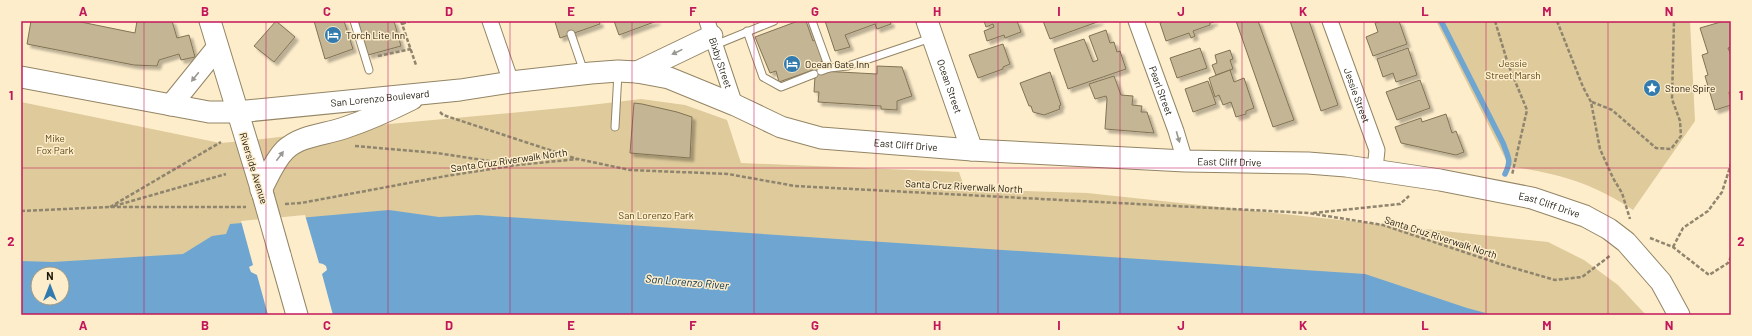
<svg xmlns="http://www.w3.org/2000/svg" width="1752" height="336" font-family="Barlow,sans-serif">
<defs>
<filter id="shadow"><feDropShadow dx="3.5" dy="3.5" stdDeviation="1" flood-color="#0004"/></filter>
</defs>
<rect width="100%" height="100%" fill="#fdedcb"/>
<g fill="#deca9b" fill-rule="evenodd">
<path d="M1436,21H1690L1695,121L1633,210C1591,182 1558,174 1509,166Z"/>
<path d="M641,99L685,105L727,120L741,163L959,172L965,189L1087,193L1548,242L1584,260L1618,285L1646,315H21V102L220,143C266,140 311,132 356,127C451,118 546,111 641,99ZM38,274H62V298H38Z"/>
</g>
<path fill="#6ea6d1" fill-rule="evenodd" d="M389,210L439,217L478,215L1365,274L1467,308L1493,315H21V261L53,262L183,254L212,236L226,234L230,224ZM38,274H62V298H38Z"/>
<path fill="#fdedcb" d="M305,215L319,263L323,264L326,266L327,270L322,274L333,315H268L257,275L251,272L249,267L253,265L241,221Z"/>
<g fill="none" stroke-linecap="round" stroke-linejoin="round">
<path stroke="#6ea6d1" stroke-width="5.5" d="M1441,21L1503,143C1508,157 1512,160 1505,174"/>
</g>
<g fill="#c4b594" stroke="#817354" filter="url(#shadow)">
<path d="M31,21H76L135,33L137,21H172L177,38L189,35L195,57L181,60L179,54L159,60L157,66L134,65L27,44Z"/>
<path d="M276,21L295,37L274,62L254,46Z"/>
<path d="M314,21H344L353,49L325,59Z"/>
<path d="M358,21H394L401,46L368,55Z"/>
<path d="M557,21H599L600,24L560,38L555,22Z"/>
<path d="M614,21H657L619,35Z"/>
<path d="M798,21H806L813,41L815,40L823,61L818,63L821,71L877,74V66L902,67L912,96L897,101V110L881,109V106L818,102L819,92H814L815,76L813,70L779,82L776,71L770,73L755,37Z"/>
<path d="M825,21H890L891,24L877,29L875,24L845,35L850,47L835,51Z"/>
<path d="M984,21H1017L1021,32L1005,38L1004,35L987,41L984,31L994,27L993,24L986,27Z"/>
<path d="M1043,21H1100L1050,39Z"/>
<path d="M1164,21H1214V22L1210,23V25L1193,31L1195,36L1191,38L1189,33L1166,41L1160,23Z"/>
<path d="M1236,21H1258L1294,120L1273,127Z"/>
<path d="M1290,21H1309L1338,105L1321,111Z"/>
<path d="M1382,21H1399L1407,44L1373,56L1366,37L1378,32L1375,23Z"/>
<path d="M1724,21H1731V47L1728,48L1731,55V92H1729L1731,105L1715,110L1705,76L1708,75L1702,55L1708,53L1700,28Z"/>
<path d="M1106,30L1110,43L1114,42L1117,52L1120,51L1126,69L1068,89L1054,49L1084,39L1093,62L1098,60L1089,36Z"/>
<path d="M1003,44L1010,64L1003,67V69L978,78L969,55Z"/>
<path d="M1200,48L1207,68L1177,78L1170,58Z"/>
<path d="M1408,48L1417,75L1396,82L1393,73L1383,77L1377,59Z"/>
<path d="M1230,50L1233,59L1230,60L1233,69L1216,75L1212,65L1217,63L1215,55Z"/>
<path d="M1230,70L1234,82L1244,78L1254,108L1246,111V114L1236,117L1231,102L1223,105L1219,95L1215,97L1209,78Z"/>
<path d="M1050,72L1061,105L1059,106L1060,109L1044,115L1033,112L1031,106H1029L1020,83Z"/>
<path d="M1114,76L1121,95L1133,96L1132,105L1142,106L1141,112H1147L1154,133L1105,129L1107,99L1106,96L1095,99L1089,84Z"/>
<path d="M1420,80L1430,108L1397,120L1386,92Z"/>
<path d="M1208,81L1216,104L1193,112L1185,89Z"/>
<path d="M634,103L642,104L677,112L692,117L690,158L630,153Z"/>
<path d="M1446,114L1452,133L1456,131L1464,152L1456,155L1401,143L1395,127L1421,118L1422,122Z"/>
</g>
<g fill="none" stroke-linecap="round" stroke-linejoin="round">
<g stroke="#938565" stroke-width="9">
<g id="lane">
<path d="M354,21L369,70"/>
<path d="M812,21L829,68L848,66L931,38"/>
<path d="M747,31L763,77L781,87L814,74"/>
<path d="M571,34L584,72"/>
<path d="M715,45L774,21"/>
<path d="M821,71L829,68"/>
<path d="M615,127L618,73"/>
</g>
</g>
<g stroke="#938565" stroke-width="17">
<g id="street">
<path d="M490,21L511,82"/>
<path id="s1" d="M707,21L735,105"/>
<path id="s2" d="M1136,21L1176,131L1185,161"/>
<path id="s3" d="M1330,21L1377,150L1375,169"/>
</g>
</g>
<g stroke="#938565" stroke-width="23">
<g id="secondary">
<path d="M210,21L263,195"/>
<path id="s4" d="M927,21L972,150"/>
<path d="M637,72L712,36"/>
<path id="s5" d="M21,77L209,112H237L460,90L511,82L591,73L618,71L637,72L669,78L735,105L781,127L821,138L972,150L1185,161L1308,163L1346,166L1440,180L1532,198L1585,216L1609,229L1626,242L1661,282L1679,315"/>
<path d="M171,105L217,48"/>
<path d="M261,190C268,177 274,161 285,150C301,135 324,135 344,128C368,120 390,110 412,99"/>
<path d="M280,255L297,315"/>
</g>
</g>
<g stroke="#8f846d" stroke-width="2.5" stroke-dasharray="4 2" stroke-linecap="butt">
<path d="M401,21L416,65"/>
<path d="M1495,21L1508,64L1527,110L1512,175"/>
<path d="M1557,21L1583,87L1591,102L1600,149L1613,178L1622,193L1630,219"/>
<path d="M402,24L410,21"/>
<path d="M378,56L411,49"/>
<path d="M1592,102L1612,110L1656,148L1671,149L1681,136L1680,121L1672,99L1674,21"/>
<path d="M440,112L443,115L577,159"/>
<path d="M355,146L437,153L515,165"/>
<path d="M285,204L301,203L446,176L517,165L578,159L630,170L728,174L795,186L1308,213L1383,225L1500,264L1555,280L1582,277L1611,255"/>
<path d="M114,206L226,174"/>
<path d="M110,207L221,142"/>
<path d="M21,211L109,207H246"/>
<path d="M1313,213L1400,204L1409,196"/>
<path d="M1650,238L1673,247L1709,275L1728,263L1731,257"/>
<path d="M1673,247L1683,228L1708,211L1722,192L1731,164"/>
</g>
<use href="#lane" stroke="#fff" stroke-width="7"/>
<use href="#street" stroke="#fff" stroke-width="15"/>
<use href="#secondary" stroke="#fff" stroke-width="21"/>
<g stroke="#938565" stroke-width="23" stroke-linecap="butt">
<path id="secondary-bridge" d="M263,195L280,255"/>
</g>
<use href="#secondary-bridge" stroke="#fff" stroke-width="21"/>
</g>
<defs><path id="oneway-solid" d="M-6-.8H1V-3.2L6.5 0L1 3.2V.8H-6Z"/></defs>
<g fill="#999791">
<use href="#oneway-solid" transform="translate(677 52) rotate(154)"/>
<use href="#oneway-solid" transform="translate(195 77) rotate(129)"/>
<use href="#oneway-solid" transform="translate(1178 137) rotate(74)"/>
<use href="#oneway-solid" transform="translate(280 156) rotate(-53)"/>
</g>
<path fill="none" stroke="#c2185b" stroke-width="1" stroke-opacity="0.55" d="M144,21V315M266,21V315M388,21V315M510,21V315M632,21V315M754,21V315M876,21V315M998,21V315M1120,21V315M1242,21V315M1364,21V315M1486,21V315M1608,21V315M21,168H1731"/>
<defs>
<g id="hotel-disc" transform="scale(0.9)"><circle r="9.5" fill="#327baf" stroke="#fdedcb"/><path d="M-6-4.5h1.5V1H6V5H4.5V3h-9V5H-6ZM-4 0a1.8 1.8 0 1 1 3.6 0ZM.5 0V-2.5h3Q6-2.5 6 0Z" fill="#fff"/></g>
<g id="sight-disc" transform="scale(0.9)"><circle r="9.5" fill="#327baf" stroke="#fdedcb"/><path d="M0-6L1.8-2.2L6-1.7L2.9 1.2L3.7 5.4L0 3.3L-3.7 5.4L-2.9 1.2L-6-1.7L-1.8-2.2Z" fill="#fff"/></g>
</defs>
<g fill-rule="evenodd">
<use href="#hotel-disc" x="333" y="35"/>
<use href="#hotel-disc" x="792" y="64"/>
<use href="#sight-disc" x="1652" y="88"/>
</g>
<g text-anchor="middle" stroke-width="3" stroke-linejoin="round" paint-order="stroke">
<g font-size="10" fill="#1d180b" stroke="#fdedcb" text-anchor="start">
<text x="346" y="39">Torch Lite Inn</text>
<text x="805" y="68">Ocean Gate Inn</text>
<text x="1665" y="92">Stone Spire</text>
</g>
<g font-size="10" fill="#1d180b" stroke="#fdedcb">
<text dy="4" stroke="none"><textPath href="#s1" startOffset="44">Bixby Street</textPath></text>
<text dy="4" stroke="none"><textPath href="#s4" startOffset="69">Ocean Street</textPath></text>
<text dy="4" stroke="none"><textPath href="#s2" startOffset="74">Pearl Street</textPath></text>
<text dy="4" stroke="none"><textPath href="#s3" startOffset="79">Jessie Street</textPath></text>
<text dy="4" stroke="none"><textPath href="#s5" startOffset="363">San Lorenzo Boulevard</textPath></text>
<text dy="4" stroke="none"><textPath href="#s5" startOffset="903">East Cliff Drive</textPath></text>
<text transform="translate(509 160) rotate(-8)" y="4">Santa Cruz Riverwalk North</text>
<text dy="4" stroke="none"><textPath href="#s5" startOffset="1227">East Cliff Drive</textPath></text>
<text transform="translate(254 168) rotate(73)" y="4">Riverside Avenue</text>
<text transform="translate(964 186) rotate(3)" y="4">Santa Cruz Riverwalk North</text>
<text dy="4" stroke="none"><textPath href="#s5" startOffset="1551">East Cliff Drive</textPath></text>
<text transform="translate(1441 237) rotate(18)" y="4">Santa Cruz Riverwalk North</text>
</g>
<g font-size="10" fill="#594514" stroke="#fdedcb">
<text x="1513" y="67">Jessie<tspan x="1513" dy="12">Street Marsh</tspan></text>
<text x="55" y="142">Mike<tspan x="55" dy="12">Fox Park</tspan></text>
<text x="656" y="219">San Lorenzo Park</text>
</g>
<g font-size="11" font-style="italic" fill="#002c49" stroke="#fdedcb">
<text transform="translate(687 282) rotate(5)" y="4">San Lorenzo River</text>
</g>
</g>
<rect width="1752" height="336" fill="none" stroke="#fdedcb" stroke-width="44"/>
<g transform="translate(50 286)"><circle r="19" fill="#fdedcb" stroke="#a3987e"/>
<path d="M0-3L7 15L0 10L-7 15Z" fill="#327baf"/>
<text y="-6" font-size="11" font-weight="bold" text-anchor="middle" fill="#1d180b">N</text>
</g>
<rect x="22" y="22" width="1708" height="292" fill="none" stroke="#c2185b" stroke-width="1.5"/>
<g font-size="13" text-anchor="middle" font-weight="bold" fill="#c2185b">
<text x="83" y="16">A</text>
<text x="205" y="16">B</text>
<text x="327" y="16">C</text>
<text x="449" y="16">D</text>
<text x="571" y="16">E</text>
<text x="693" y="16">F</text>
<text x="815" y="16">G</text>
<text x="937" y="16">H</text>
<text x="1059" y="16">I</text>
<text x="1181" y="16">J</text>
<text x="1303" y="16">K</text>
<text x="1425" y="16">L</text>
<text x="1547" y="16">M</text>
<text x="1669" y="16">N</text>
<text x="11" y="100">1</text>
<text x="1741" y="100">1</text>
<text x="11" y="246">2</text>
<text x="1741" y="246">2</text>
<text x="83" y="330">A</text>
<text x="205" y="330">B</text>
<text x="327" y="330">C</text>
<text x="449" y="330">D</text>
<text x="571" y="330">E</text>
<text x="693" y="330">F</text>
<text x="815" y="330">G</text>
<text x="937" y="330">H</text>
<text x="1059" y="330">I</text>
<text x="1181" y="330">J</text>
<text x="1303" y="330">K</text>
<text x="1425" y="330">L</text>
<text x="1547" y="330">M</text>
<text x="1669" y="330">N</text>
</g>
</svg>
